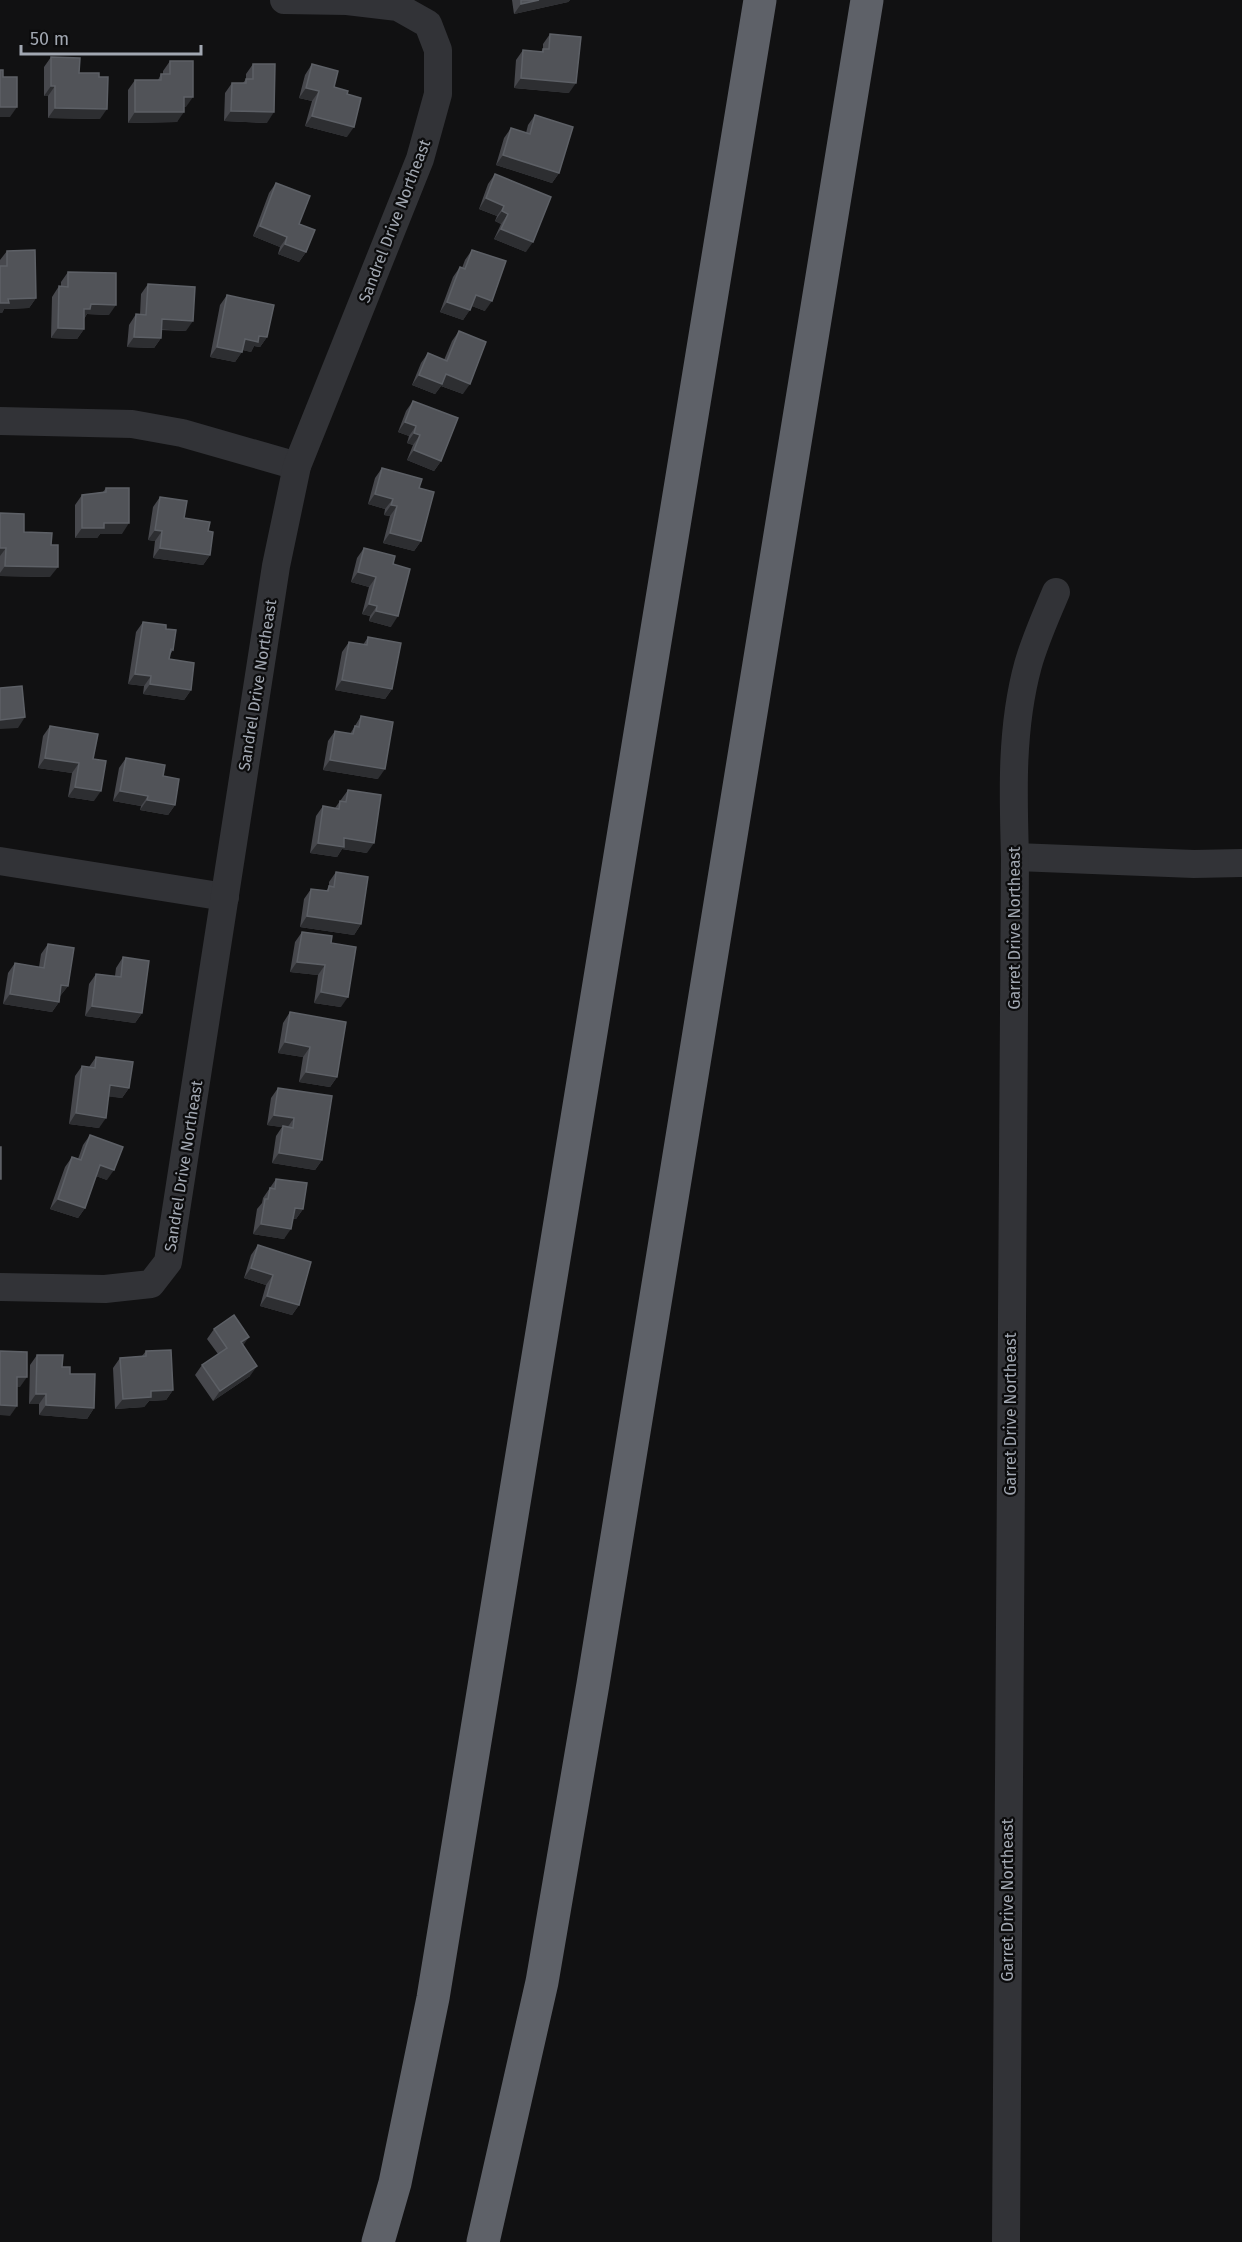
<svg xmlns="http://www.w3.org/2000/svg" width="1242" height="2242" font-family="'Fira Sans',sans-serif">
<rect width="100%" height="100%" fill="#111112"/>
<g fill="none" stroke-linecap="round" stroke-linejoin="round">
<g stroke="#323337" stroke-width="28">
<path d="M0,421L132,424L182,433L297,466"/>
<path d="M1015,857L1194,864L1242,863"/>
<path d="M0,861L225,897"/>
<path d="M0,1287L105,1289L151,1284L168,1262L276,566L297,466L420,159L438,94V50L428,24L398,7L347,1L284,0"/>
<path d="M1006,2242L1015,857C1013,793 1011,727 1028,665C1035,640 1046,616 1056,592"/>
</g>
<g stroke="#5e6168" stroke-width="33">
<path d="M378,2242L395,2183L433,1998L760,0"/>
<path d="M483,2242L542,1982L593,1684L867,0"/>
</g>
</g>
<g fill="#47484d">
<path d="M512,0H570L568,2L514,14Z"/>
<path d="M550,34L569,93L514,88L516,60L523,50L541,52L543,49V44Z"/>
<path d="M51,57L79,73L100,119L48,118V96H44V67Z"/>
<path d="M170,61L186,107H184L177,122L128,123V90L135,80H158L161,74H163V71Z"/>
<path d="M253,64L267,123L224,121L225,93L232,83H243L246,79V74Z"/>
<path d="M312,64L334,87L347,137L305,126L312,101L299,98L305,75Z"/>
<path d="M535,115L559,173L552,183L496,165L504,138L511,128L526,133L528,125Z"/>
<path d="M495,174L526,252L494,239L501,224L495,221L497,216L479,209L488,184Z"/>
<path d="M276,183L299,224L306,252L299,262L278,254L280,247L253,236L269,193Z"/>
<path d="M472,250L485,311L472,306L463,320L440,312L453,277L460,267L462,268L465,260Z"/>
<path d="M7,251L36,298L29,308L4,309L2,313H0V260Z"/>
<path d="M68,272L109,315L87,314L84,319V329L77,339L51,338L52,297L59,286L61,287V282Z"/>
<path d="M148,284L186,331L161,330V338L154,348L127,347L129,325L136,314L140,315L141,294Z"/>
<path d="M227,295L267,337L260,347L254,346L251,352L243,350L235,362L210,357L220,305Z"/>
<path d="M459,331L463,394L441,386L435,394L412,385L421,363L428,353L444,360L452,341Z"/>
<path d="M413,401L441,461L434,471L407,460L413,445L407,443L409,436L398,432L406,411Z"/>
<path d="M382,468L419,488L421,541L414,551L383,543L390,516L384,515L385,509L368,504L375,478Z"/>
<path d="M106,488L122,534H100L97,538H75V505L82,495L103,492Z"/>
<path d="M160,497L184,518L208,531L210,555L203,565L153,558L155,541L148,540L153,507Z"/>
<path d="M0,513L24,532L50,577L0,576Z"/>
<path d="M364,548L393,564L391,627L369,621L370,616L362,614L369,587L351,582L357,558Z"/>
<path d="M143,622L166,629L173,650L170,655L169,659L191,690L184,700L143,694L144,686L128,684L136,632Z"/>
<path d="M368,637L392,689L385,699L335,690L342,652L349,642L363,645Z"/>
<path d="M361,716L378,779L323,770L328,741L335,731L350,734Z"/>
<path d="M50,726L93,759L94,801L68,797L72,773L38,768L43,736Z"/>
<path d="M126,758L163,776L175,805L168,815L140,810L141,806L113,801L119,768Z"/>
<path d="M348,790L367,853L342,849L337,857L310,853L316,816L323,806L335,808Z"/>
<path d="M336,872L361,924L354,935L300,927L304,899L311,889L326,891L329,887V882Z"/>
<path d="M302,932L331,943L341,1007L314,1003L318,975L290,972L295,942Z"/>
<path d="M48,944L68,986L60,996L59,1002L52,1012L3,1004L8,973L15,963L39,967L41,954Z"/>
<path d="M123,957L142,1013L135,1023L85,1016L89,984L96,974L115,976L116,968Z"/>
<path d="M290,1012L337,1077L330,1087L299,1082L303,1057L278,1053L283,1023Z"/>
<path d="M96,1057L129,1088L122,1098L109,1096L99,1128L69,1124L75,1076L82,1066L89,1067Z"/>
<path d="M278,1088L322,1160L315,1170L272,1163L276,1136L282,1127L267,1125L271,1098Z"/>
<path d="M90,1135L107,1180L96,1176L85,1208L78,1218L50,1209L65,1167L72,1157L78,1159L83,1145Z"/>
<path d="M276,1179L303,1209L296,1219H293L284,1239L253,1234L257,1209L262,1203L263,1198Z"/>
<path d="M258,1245L299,1305L292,1315L260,1306L266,1285L244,1278L251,1255Z"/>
<path d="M214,1329L250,1376L213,1401L195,1375L202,1365L218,1354L207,1339Z"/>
<path d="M146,1351L173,1390L166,1400L149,1401L144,1407L115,1409L113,1368L120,1358L142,1356Z"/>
<path d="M37,1355L62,1367L70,1374L94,1408L87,1419L39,1415V1404H29L30,1365Z"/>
</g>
<g fill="#2d2e31">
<path d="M539,0H570L568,2L514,14L521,4Z"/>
<path d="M521,78L576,83L569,93L514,88Z"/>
<path d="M51,86H55L48,96H44Z"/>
<path d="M306,88L319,91L312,101L299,98Z"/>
<path d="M184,97H193L186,107H177Z"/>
<path d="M0,107H17L10,117H0Z"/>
<path d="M55,108L107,109L100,119L48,118Z"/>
<path d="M231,111L274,112L267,123L224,121Z"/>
<path d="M135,112H184L177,122L128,123Z"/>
<path d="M312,116L354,127L347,137L305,126Z"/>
<path d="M503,155L559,173L552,183L496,165Z"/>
<path d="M486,198L504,206L497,216L479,209Z"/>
<path d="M502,211L508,214L501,224L495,221Z"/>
<path d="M260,226L287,237L280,247L253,236Z"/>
<path d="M501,229L533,242L526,252L494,239Z"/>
<path d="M285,244L306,252L299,262L278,254Z"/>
<path d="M476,295L492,301L485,311L469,305Z"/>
<path d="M36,298L29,308L4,309L2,313H0V303L8,299Z"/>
<path d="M447,302L470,310L463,320L440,312Z"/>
<path d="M91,304L116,305L109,315L87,314L83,319L84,309Z"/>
<path d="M162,319L193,321L186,331L155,329Z"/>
<path d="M58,328L84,329L77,339L51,338Z"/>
<path d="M259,336L267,337L260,347L254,346L251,352L238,349L245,339Z"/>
<path d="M134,337L161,338L154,348L127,347Z"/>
<path d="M217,347L242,352L235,362L210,357Z"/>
<path d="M446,374L470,384L463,394L441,386L435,394L412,385L419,375Z"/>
<path d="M405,422L416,426L409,436L398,432Z"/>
<path d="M414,433L420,435L413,445L407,443Z"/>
<path d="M414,450L441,461L434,471L407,460Z"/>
<path d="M375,494L393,499L385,509L368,504Z"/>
<path d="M391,505L397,506L390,516L384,515Z"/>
<path d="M104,523H129L122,534H100L97,538H75L82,528Z"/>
<path d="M155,530L162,531L155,541L148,540Z"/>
<path d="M390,533L421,541L414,551L383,543Z"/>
<path d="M0,548H6L0,556Z"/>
<path d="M160,548L210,555L203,565L153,558Z"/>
<path d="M5,566L58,567L50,577L0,576V573Z"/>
<path d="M358,572L376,577L369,587L351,582Z"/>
<path d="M369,604L377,606L370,616L362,614Z"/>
<path d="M376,611L398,616L391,627L369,621Z"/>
<path d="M135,674L151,676L144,686L128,684Z"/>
<path d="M342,680L392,689L385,699L335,690Z"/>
<path d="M150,684L191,690L184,700L143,694Z"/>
<path d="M25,717L18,728L0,729V720Z"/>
<path d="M45,758L79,763L72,773L38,768Z"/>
<path d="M330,760L385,769L378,779L323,770Z"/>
<path d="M75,787L101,791L94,801L68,797Z"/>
<path d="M120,791L148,796L141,806L113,801Z"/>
<path d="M147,800L175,805L168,815L140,810Z"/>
<path d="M344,838L374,843L367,853L342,849L337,857L310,853L318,843Z"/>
<path d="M307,916L361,924L354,935L300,927Z"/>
<path d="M297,962L325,965L318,975L290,972Z"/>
<path d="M61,985L68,986L60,996L54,995Z"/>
<path d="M321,992L348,997L341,1007L314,1003Z"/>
<path d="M10,994L59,1002L52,1012L3,1004Z"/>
<path d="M92,1006L142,1013L135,1023L85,1016Z"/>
<path d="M285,1042L310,1047L303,1057L278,1053Z"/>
<path d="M306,1072L337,1077L330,1087L299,1082Z"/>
<path d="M110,1085L129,1088L122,1098L103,1096Z"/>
<path d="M76,1113L106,1118L99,1128L69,1124Z"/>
<path d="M274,1115L294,1118L287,1128L267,1125Z"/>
<path d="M279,1153L322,1160L315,1170L272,1163Z"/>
<path d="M100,1165L114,1170L107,1180L93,1175Z"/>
<path d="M58,1199L85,1208L78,1218L50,1209Z"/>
<path d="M295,1208L303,1209L296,1219L288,1218Z"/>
<path d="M261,1224L291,1229L284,1239L253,1234Z"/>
<path d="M251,1268L273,1275L266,1285L244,1278Z"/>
<path d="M267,1296L299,1305L292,1315L260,1306Z"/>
<path d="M249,1337L242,1347L241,1342Z"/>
<path d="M257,1366L250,1376L213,1401L220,1391Z"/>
<path d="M17,1377H27L20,1387H10Z"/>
<path d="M173,1390L166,1400L149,1401L144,1407L115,1409L123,1399L151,1391Z"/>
<path d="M36,1394H46L39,1404H29Z"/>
<path d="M0,1405L17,1406L10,1416L0,1415Z"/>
<path d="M46,1405L94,1408L87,1419L39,1415Z"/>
</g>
<g fill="#515358" stroke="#5d6066" stroke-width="1.5">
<path d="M521,0H539L521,4Z"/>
<path d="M550,34L581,37L576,83L521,78L523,50L543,52V49H549Z"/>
<path d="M51,57L80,58L79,73H99V77H108L107,109L55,108V86H51Z"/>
<path d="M170,61H193V97H184V112H135V80H161V74H170Z"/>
<path d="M253,64H275L274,112L231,111L232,83H246V79H253Z"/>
<path d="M312,64L338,71L334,87L348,91L347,94L361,98L354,127L312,116L319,91L306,88Z"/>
<path d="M0,70H3V77H17V107H0Z"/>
<path d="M535,115L573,127L559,173L503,155L511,128L530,134Z"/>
<path d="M495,174L551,197L533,242L501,229L508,214L502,211L504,206L486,198Z"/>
<path d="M276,183L310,196L299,224L315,230L306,252L285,244L287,237L260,226Z"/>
<path d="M35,250L36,298L8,299L9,303H0V266H7V251Z"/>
<path d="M472,250L506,261L492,301L476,295L470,310L447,302L460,267L465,269Z"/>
<path d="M68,272L116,273V305L91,304L90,309H84V329L58,328L59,286L68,287Z"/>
<path d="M148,284L195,287L193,321L162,319L161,338L134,337L136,314L146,315Z"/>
<path d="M227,295L274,305L267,337L259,336L258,342L245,339L242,352L217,347Z"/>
<path d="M459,331L486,342L470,384L446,374L442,384L419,375L428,353L447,361Z"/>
<path d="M413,401L458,418L441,461L414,450L420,435L414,433L416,426L405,422Z"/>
<path d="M382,468L422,479L419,488L434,492L421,541L390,533L397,506L391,505L393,499L375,494Z"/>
<path d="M106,488H129V523H104V528H82V495L106,492Z"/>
<path d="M160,497L187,501L184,518L210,522L208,531L213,532L210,555L160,548L162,531L155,530Z"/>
<path d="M0,513L24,514V532L52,533L51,545H58V567L5,566L6,548H0Z"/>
<path d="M364,548L395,556L393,564L410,569L398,616L376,611L377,606L369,604L376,577L358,572Z"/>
<path d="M143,622L166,625V629L176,630L173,650L171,649L169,659L194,663L191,690L150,684L151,676L135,674Z"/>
<path d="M368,637L401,643L392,689L342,680L349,642L367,645Z"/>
<path d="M22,686L25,717L0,720V688Z"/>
<path d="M361,716L393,722L385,769L330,760L335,731L353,734L355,726L359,727Z"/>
<path d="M50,726L98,734L93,759L106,761L101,791L75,787L79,763L45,758Z"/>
<path d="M126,758L165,765L163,776L179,779L175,805L147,800L148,796L120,791Z"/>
<path d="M348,790L381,795L374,843L344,838V847L318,843L323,806L339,809L340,801L346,802Z"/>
<path d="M336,872L368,877L361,924L307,916L311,889L328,891L329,886L334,887Z"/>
<path d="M302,932L332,936L331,943L356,947L348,997L321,992L325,965L297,962Z"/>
<path d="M48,944L74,948L68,986L61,985L59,1002L10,994L15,963L44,968Z"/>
<path d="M123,957L149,961L142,1013L92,1006L96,974L121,977Z"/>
<path d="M290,1012L346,1022L337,1077L306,1072L310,1047L285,1042Z"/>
<path d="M96,1057L133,1062L129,1088L110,1085L106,1118L76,1113L82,1066L95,1068Z"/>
<path d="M278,1088L332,1096L322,1160L279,1153L283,1126L293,1128L294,1118L274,1115Z"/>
<path d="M90,1135L123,1147L114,1170L100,1165L85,1208L58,1199L72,1157L81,1160Z"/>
<rect x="0" y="1147" width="1" height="32"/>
<path d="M276,1179L307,1183L303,1209L295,1208L291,1229L261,1224L265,1199H268L270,1188L275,1189Z"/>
<path d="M258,1245L311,1262L299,1305L267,1296L273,1275L251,1268Z"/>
<path d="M234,1315L249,1337L241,1342L257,1366L220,1391L202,1365L227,1348L214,1329Z"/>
<path d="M171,1350L173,1390L151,1391V1397L123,1399L120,1358L146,1356V1351Z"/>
<path d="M0,1351L27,1352V1377H17V1406L0,1405Z"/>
<path d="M37,1355H63L62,1367H70V1374H95L94,1408L46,1405V1394H36Z"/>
</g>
<g text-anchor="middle" stroke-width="4.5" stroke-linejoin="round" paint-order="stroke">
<g font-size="16" fill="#a2a8b2" stroke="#0c0c0d">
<text transform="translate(394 221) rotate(-69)" y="6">Sandrel Drive Northeast</text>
<text transform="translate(257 685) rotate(-81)" y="6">Sandrel Drive Northeast</text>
<text transform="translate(1014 928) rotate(-90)" y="6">Garret Drive Northeast</text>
<text transform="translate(183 1166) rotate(-81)" y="6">Sandrel Drive Northeast</text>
<text transform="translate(1010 1414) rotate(-90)" y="6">Garret Drive Northeast</text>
<text transform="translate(1007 1900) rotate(-90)" y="6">Garret Drive Northeast</text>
</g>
</g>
<path d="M21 45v9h180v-9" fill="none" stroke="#a2a8b2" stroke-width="3"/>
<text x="30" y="45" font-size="18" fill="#a2a8b2" stroke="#0c0c0d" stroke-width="4.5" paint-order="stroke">50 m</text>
</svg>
